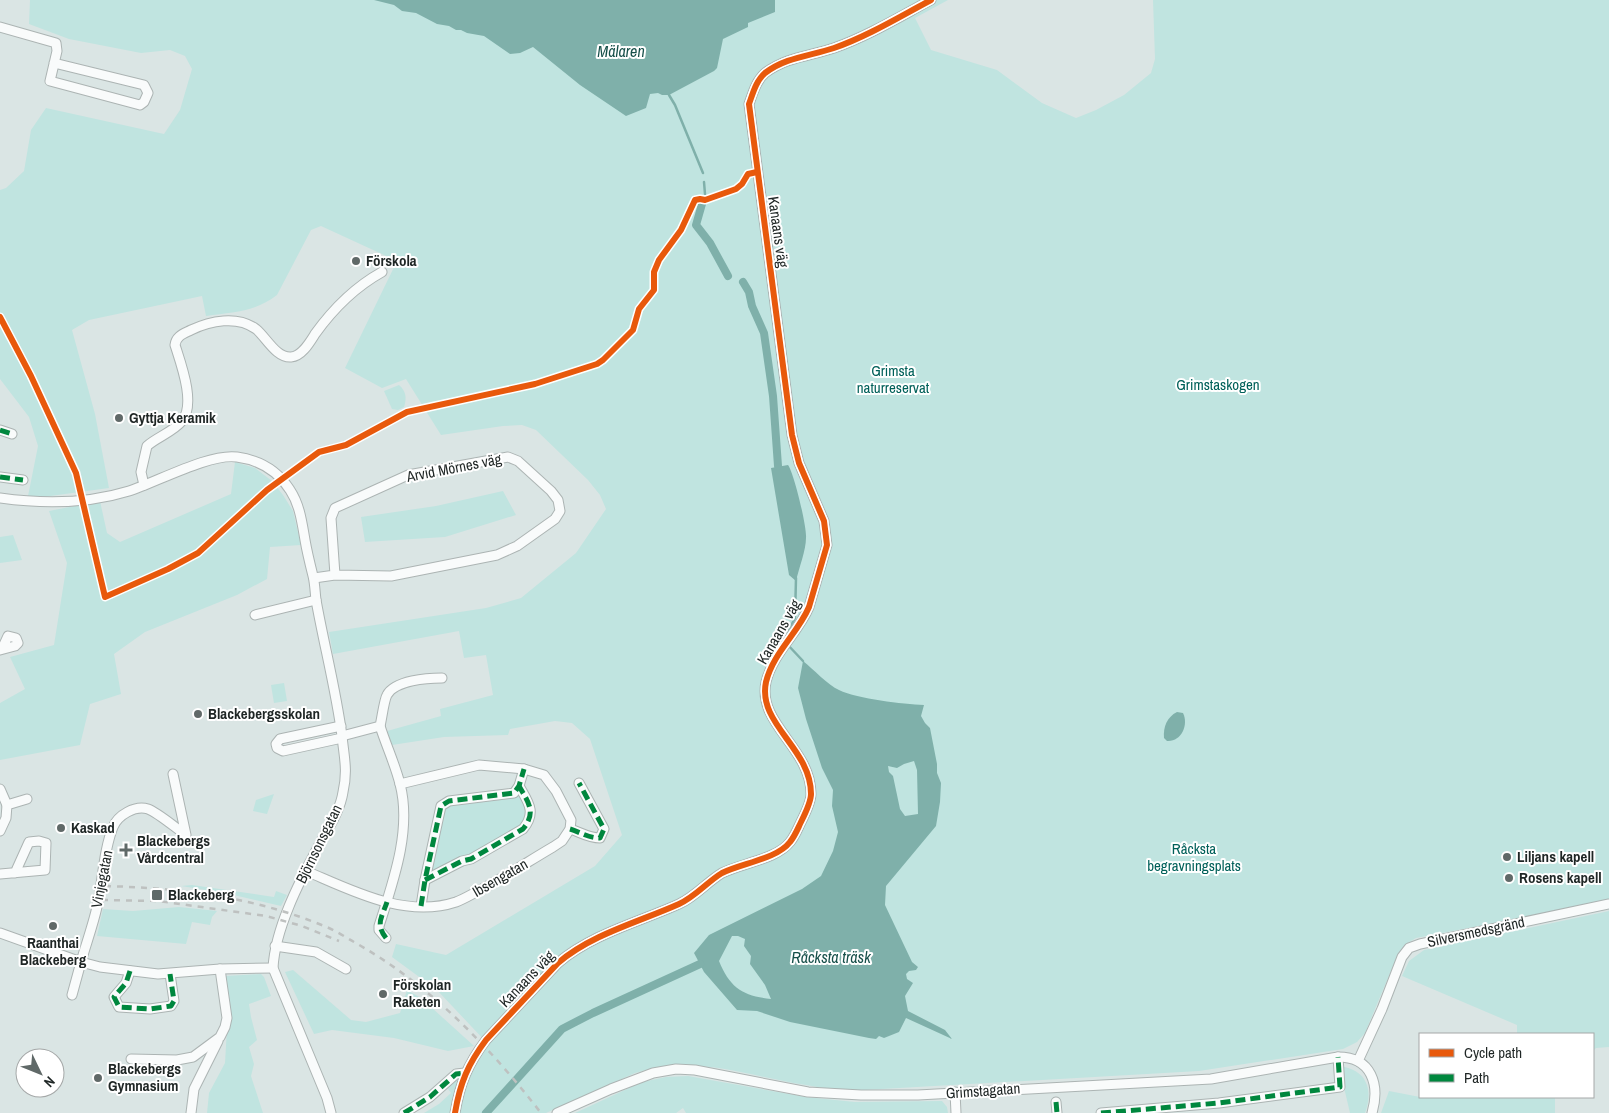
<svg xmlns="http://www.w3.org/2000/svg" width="1609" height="1113" font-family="'Archivo Narrow',sans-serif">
<rect width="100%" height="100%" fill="#dae5e4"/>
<g fill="#c0e4e0">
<path d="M30,0H948L915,18L931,50L997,70L1042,103L1076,118L1096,110L1124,95L1151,73L1155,59L1153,0H1609V901L1416,938L1406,944L1398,954L1365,1033L1357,1042L1343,1049L1199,1071L864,1090C844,1090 825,1089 806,1085C747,1076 696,1054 635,1073L546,1113H459C463,1093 474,1057 487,1043L437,990L392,957L396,944L446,955L595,866L622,835L590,739L572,723L555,721L510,729L508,735L444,737L392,745L387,731L441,716L440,709L493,695L486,655L464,658L459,631L333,654L329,632L486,608L521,598L576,553L606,509L600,495L588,480L536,430L522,425L503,426L441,435L406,379L382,388L345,368L397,261L321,226L311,230L277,295C253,313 234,312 206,316L202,296L89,320L72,330L95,414L109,488L43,497L28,496L38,446L29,417L0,379V190L6,188L24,171L31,130L46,108L164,134L180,110L192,69L185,56L170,50L141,53L69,39L29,24Z"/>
<path d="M399,385C406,391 407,398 404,407L398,410L392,409L384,391Z"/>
<path d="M235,462L255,468L272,481L283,495L293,511L301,545L270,547L267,579L237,595L145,632L114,654L121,694L90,704L80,745L0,760V703L25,689L10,657L54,645L67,563L49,511L100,501L107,533L120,542L231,494Z"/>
<path d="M503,491L516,515L445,537L365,542L361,517L436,506Z"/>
<path d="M13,535L22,560L0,563V537Z"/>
<path d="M284,683L287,701L274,703L271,685Z"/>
<path d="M274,794L267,814L253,811L256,800Z"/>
<path d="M517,795H521L529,808L522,829L470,856L466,855L431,874L428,873L445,808L451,805L509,799Z"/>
<path d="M192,885L274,897L276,891L287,895L281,906L225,893L181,886Z"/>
<path d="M179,907L217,911L212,917L210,925L192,922L186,944L97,936L103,909L133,911Z"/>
<path d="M1609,911V1047L1596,1048L1593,1051V1034H1517V1025L1402,976L1409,961L1424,950Z"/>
<path d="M293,970L351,1020L366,1022L400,1013L407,990L421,998L474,1046L448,1051L394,1038L332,1030L314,1034L285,972Z"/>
<path d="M261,974L264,977L271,996L249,1004L251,1017L257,1040L249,1047L254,1064L251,1076L263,1113H207L209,1093L225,1063L227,1028L225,976Z"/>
<path d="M1339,1066C1366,1069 1374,1089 1365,1113H1350Z"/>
<path d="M688,1076L806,1097L855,1102L942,1101L947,1107L948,1113H686L683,1108L676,1113H575L642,1082L666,1077Z"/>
<path d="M456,1077H460L451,1113H424L439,1104L451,1093L446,1086Z"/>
<path d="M1389,1091L1420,1097H1555V1113H1381Z"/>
</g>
<g fill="#7fb0aa" fill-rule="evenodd">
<path d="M374,0H775V12L748,23V27L723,39L717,68L714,71L669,95H662L658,93L650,94L646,108L626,116L580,85L533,47L520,53L510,54L484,36L467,33L461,30H456L449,26L437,24L416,13L402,11L394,5Z"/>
<path d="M788,465C794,473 807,527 806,538C806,550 799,568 796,581L789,575L771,468Z"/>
<path d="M803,661C813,669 828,685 839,690C858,699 903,704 924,705L921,716L925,723L930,728L937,764V773L941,783L940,802L936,826L886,886L885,905L912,962L918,967L916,970L909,971L906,974L907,979L913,983L905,996L908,1011L945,1030L952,1039L906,1018L899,1032L884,1038L879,1036L876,1039L869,1038L790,1022L757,1011L737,1010L704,972L694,953L709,935L802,889L821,876L833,851L838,832L832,806L833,790L822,768L806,719L798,688ZM914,761L917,770L918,814L905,816L900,809L893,776L889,772L888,766L897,768L904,764ZM732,936H738L745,939L744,946L751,956L750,964L765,985L771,999C743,996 730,988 719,961Z"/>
<path d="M1177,712L1183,713C1189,725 1181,742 1167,741L1164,738C1163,727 1167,717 1177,712Z"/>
</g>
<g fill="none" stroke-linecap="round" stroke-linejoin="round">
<g stroke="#7fb0aa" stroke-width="2.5">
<path d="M669,95L675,105L703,173"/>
<path d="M704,182L705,194"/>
<path d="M786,636L795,618L796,578"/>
<path d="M787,644L803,661"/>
</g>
<g stroke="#7fb0aa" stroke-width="8">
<path d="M702,204L696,225L710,243L728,276"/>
<path d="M743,282L749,292L752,306L764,333L773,396L778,466"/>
<path d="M486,1113L562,1029L593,1013L700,964"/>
</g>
<g stroke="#acb4b3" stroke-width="11">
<g id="minor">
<path d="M0,27L56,43L57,51L50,81L140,105L144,102L148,93L144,85L54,63"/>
<path d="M0,430L12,434"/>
<path d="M0,477L23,480"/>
<path d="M144,485L141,472L147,446C157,437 173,432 182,421C196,404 181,364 175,345C176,336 183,334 191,330C210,321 237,315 256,329C266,337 276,358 291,357C302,356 310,342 315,334C333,309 355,287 382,272"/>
<path d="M0,498C43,504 87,504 129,491C157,482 210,453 237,457C259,460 278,471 290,490C300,505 302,523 305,540C307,552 310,564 313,576C315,584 315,592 316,600C324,645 336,690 342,736C344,757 348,770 343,792C340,812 327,830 318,847C299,882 275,929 273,968L327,1098L331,1113"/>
<path d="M314,578L335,575L331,518L335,508L408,475L508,457L518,461L551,491L558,500L560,511L555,519L517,546L497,555L391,576L335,575"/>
<path d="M255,615L316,600"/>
<path d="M0,650L15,646L18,643L16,638L8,636L2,649"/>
<path d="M341,726L280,739L276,744L277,748L283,751L342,738"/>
<path d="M380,726C386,745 395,764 400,784C412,830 393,882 379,926V930L386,938"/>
<path d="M342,736L380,726C382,718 384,700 387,695C395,680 428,678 442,678"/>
<path d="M0,789L7,805"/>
<path d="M570,829C580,832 588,838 600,838L604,829L579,783"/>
<path d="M0,831L6,818L7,805L27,799"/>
<path d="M306,871C351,890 405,919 456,902C464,899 472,894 480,890C505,877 529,861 553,847L562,841L570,829L571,820L556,791L544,775L524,769L479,765L400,784"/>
<path d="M0,874L45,870L46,843L39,841L29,842L15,873"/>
<path d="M425,880L462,861L471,859L523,829C537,812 528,802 519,786"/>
<path d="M421,906L425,880L441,806L449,801L514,793L519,786L524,769"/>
<path d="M0,933L81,962C86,944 93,925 97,907C103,881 103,852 113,827C118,815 135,805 148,809C157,812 177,829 186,835L173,774"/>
<path d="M275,946L316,952L346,969"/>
<path d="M130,971L126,983L114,997L119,1007L150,1009L171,1006L174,1001L170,974"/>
<path d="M72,995L81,962L100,967L158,974L220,969L273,968"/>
<path d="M131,1059L177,1060L193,1057L220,1037L225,1027L227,1018L220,969"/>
<path d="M1358,1061L1382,1009L1402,957L1409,948L1420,944L1609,904"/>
<path d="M955,1092L956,1113"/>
<path d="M1056,1102L1057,1113"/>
<path d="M191,1113L194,1089L218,1041"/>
<path d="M404,1113L430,1097L456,1074L465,1073"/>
<path d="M455,1113C460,1083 468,1064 486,1040L558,963C592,934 639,922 679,904C695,897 707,882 722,873C742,863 777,859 790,842C795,836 798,828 801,822C805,814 811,802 811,794C811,748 757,724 766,682C773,653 798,633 809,607L827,545L824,521L799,463L792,435L749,104C753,93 756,81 765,73C786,57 810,56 834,48C868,36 899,17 931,0"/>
<path d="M557,1113L611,1089L653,1073L676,1069L695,1070L808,1092L861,1095H918L1211,1079L1338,1057C1372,1057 1380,1085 1372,1113"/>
<path d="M1101,1113L1219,1103L1340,1087L1338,1057"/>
</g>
</g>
<use href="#minor" stroke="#f9fbfb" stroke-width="9"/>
<g stroke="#bec1c0" stroke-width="2.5" stroke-dasharray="6 6" stroke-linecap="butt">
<path d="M105,886C181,888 254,897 324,926C335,930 345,937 354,942C429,984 489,1046 541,1113"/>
<path d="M102,900L158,901L266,916L302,926L339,941"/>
</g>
<g stroke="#00873e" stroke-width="5" stroke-dasharray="10 5" stroke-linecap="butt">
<path d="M0,430L12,434"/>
<path d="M0,477L23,480"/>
<path d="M570,829C580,832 588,838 600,838L604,829L579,783"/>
<path d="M425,880L462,861L471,859L523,829C537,812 528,802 519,786"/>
<path d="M421,906L425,880L441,806L449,801L514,793L519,786L524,769"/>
<path d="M386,938C375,924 382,917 387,902"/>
<path d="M130,971L126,983L114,997L119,1007L150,1009L171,1006L174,1001L170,974"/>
<path d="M1056,1102L1057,1113"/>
<path d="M404,1113L430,1097L456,1074L465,1073"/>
<path d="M1101,1113L1219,1103L1340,1087L1338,1057"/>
</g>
<g stroke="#fff" stroke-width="9">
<g id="cycleway">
<path d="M0,317L31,376L76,473L105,597L168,569L198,553L267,490L319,452L346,445L407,412L535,384L597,364L603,360L633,330L639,309L654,290V272L659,260L681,230L695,200L700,199L705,200L736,189L742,184L748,174L757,172"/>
<path d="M455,1113C460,1083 468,1064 486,1040L558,963C592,934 639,922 679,904C695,897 707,882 722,873C742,863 777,859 790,842C795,836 798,828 801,822C805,814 811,802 811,794C811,748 757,724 766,682C773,653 798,633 809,607L827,545L824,521L799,463L792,435L749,104C753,93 756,81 765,73C786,57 810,56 834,48C868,36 899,17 931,0"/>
</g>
</g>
<use href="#cycleway" stroke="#e8590c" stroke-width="6"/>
</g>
<g fill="#606968" stroke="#fff" stroke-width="2">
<circle cx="356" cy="261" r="5"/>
<circle cx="119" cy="418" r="5"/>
<circle cx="198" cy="714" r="5"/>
<circle cx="61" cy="828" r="5"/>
<path d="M123.5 842.5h5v5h5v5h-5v5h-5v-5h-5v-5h5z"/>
<circle cx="1507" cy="857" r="5"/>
<circle cx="1509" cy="878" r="5"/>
<rect x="151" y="889" width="12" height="12" rx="2.5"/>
<circle cx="53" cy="926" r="5"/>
<circle cx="383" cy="994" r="5"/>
<circle cx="98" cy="1078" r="5"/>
</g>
<g text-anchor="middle" stroke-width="4" stroke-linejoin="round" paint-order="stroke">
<g font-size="15" fill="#1f2625" stroke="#fff">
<text transform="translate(778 232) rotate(82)" y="5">Kanaans väg</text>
<text transform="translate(454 468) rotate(-11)" y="5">Arvid Mörnes väg</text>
<text transform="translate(779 632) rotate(-60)" y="5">Kanaans väg</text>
<text transform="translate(319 844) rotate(-64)" y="5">Björnsonsgatan</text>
<text transform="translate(500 878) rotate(-30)" y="5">Ibsengatan</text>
<text transform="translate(102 879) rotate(-79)" y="5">Vinjegatan</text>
<text transform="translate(1476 932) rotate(-12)" y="5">Silversmedsgränd</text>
<text transform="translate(527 979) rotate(-46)" y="5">Kanaans väg</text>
<text transform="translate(983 1091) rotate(-4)" y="5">Grimstagatan</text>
</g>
<g font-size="15" font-weight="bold" fill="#1f2625" stroke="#fff" text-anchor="start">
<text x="366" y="266">Förskola</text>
<text x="129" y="423">Gyttja Keramik</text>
<text x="208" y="719">Blackebergsskolan</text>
<text x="71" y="833">Kaskad</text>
<text x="137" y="846">Blackebergs<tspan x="137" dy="17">Vårdcentral</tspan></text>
<text x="1517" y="862">Liljans kapell</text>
<text x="1519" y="883">Rosens kapell</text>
<text x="168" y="900">Blackeberg</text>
<text x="53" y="948" text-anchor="middle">Raanthai<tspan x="53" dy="17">Blackeberg</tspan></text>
<text x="393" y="990">Förskolan<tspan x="393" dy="17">Raketen</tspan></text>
<text x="108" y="1074">Blackebergs<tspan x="108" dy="17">Gymnasium</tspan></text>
</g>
<g font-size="15" fill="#006059" stroke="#fff">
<text x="893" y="376">Grimsta<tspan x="893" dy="17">naturreservat</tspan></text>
<text x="1218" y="390">Grimstaskogen</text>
<text x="1194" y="854">Råcksta<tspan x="1194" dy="17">begravningsplats</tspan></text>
</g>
<g font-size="16" font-style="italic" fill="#164f49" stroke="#fff">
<text x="621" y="57">Mälaren</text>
<text x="831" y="963">Råcksta träsk</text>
</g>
</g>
<rect x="1419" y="1033" width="175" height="65" fill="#ffffff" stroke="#a5a8a8"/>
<rect x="1429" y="1049" width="25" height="8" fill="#e8590c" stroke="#a5a8a8"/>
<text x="1464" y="1058" font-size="15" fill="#1f2625">Cycle path</text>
<rect x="1429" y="1074" width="25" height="8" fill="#00873e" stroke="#a5a8a8"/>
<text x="1464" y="1083" font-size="15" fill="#1f2625">Path</text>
<g transform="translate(40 1073) rotate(133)"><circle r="24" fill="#ffffff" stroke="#a5a8a8"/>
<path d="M0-4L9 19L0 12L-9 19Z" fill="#606968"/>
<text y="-8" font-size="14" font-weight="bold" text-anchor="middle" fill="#1f2625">N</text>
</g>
</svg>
